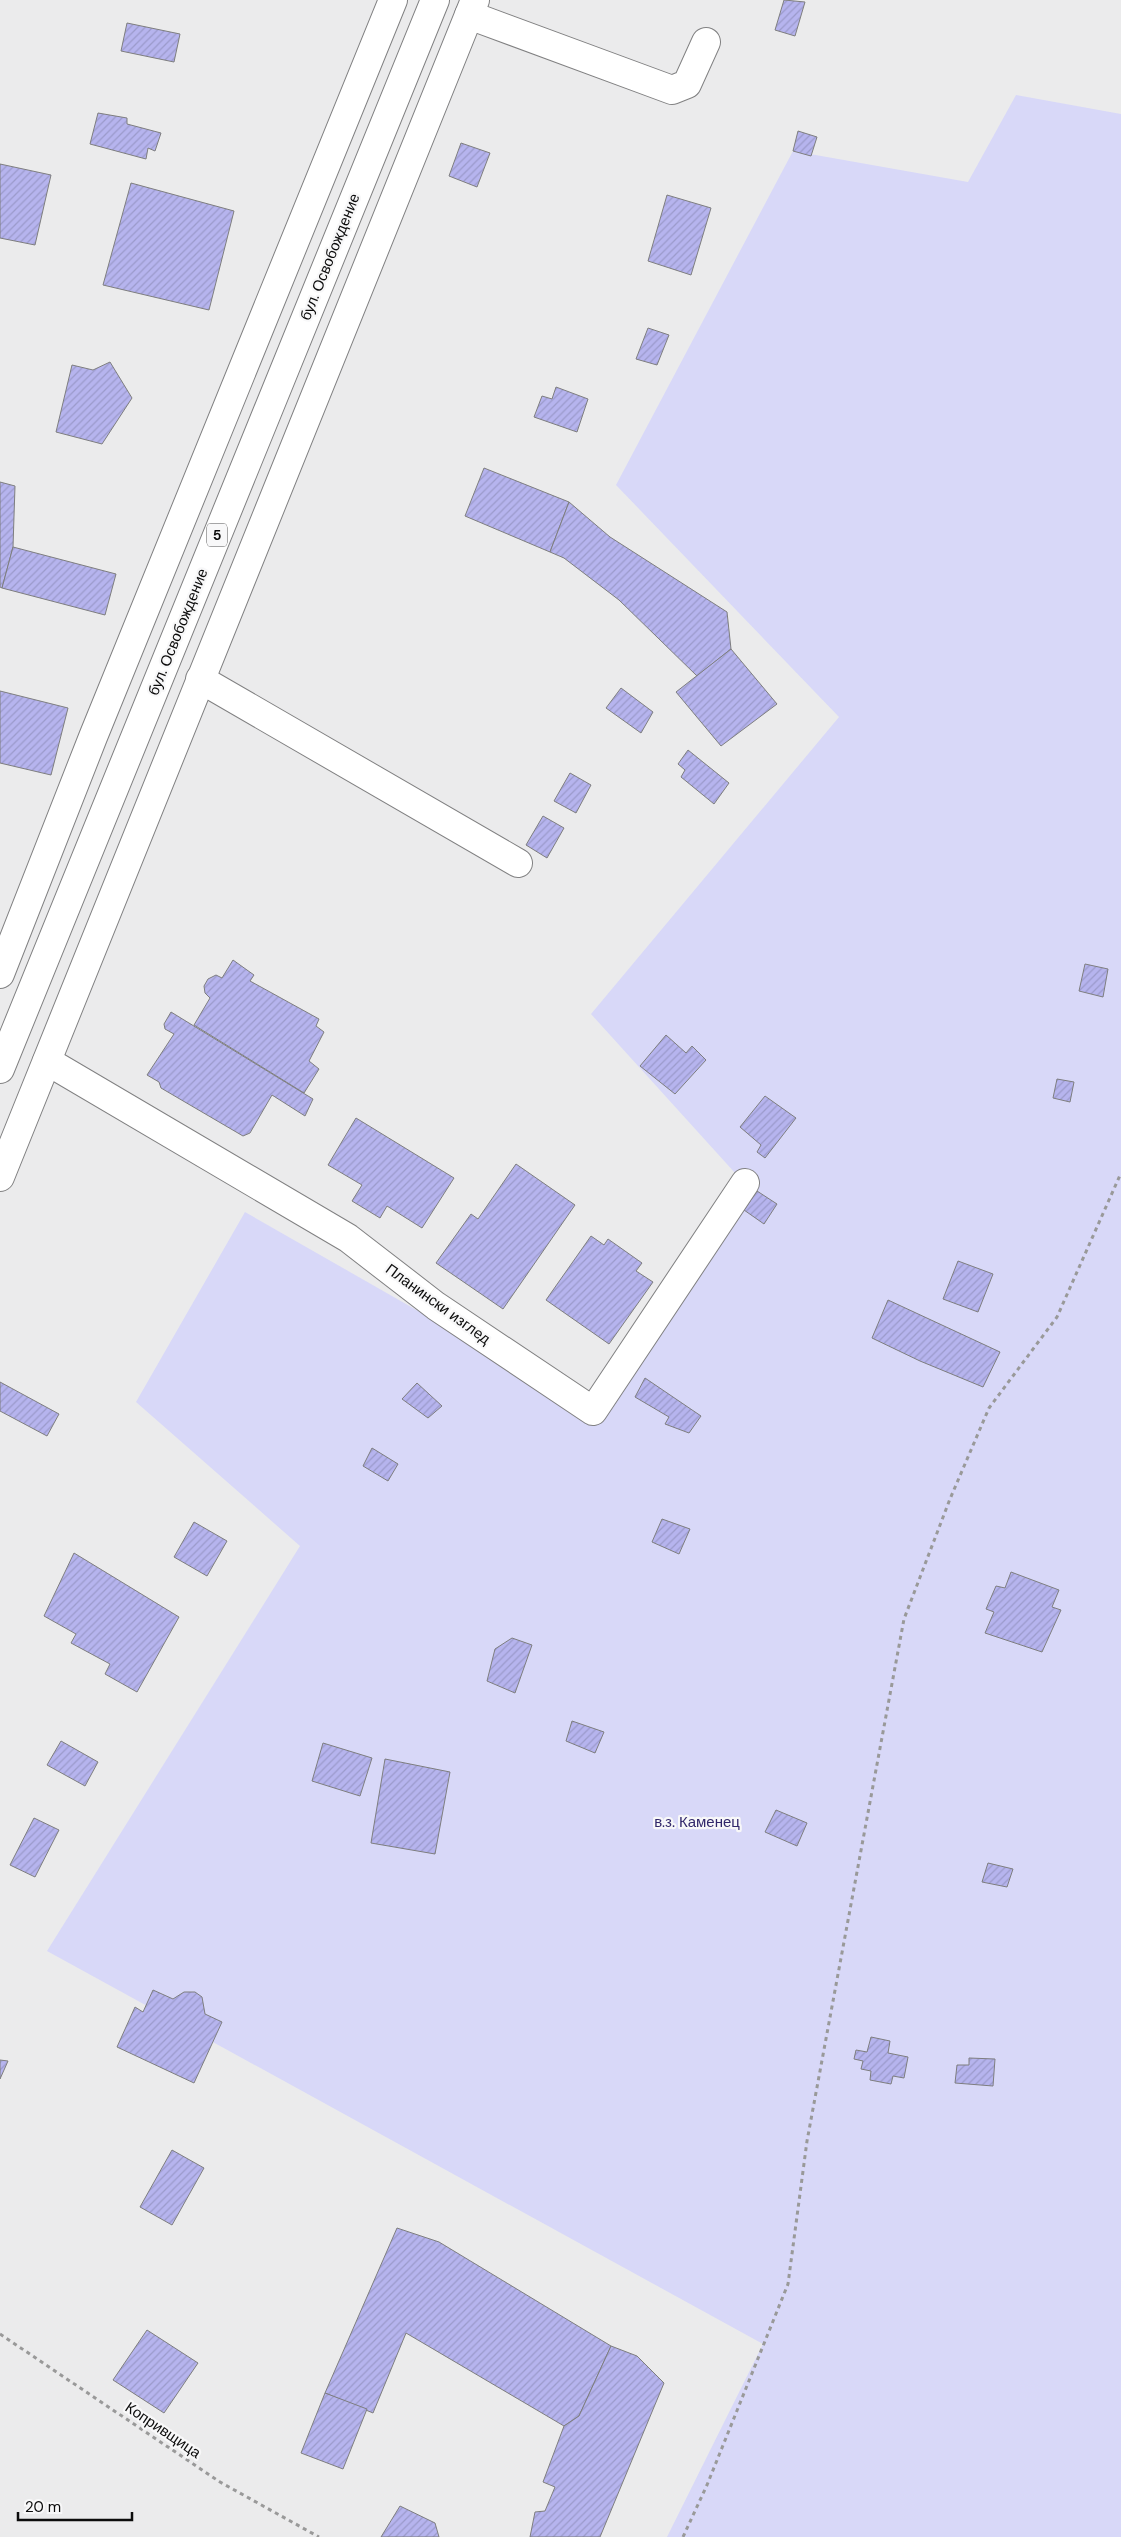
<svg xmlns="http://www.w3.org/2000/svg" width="1121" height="2537" font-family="'DM Sans',sans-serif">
<defs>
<pattern id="building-hatch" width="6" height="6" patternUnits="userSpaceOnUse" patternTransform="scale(1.25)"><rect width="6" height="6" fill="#b6b4ee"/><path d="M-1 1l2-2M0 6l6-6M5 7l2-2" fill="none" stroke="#9b9acb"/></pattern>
</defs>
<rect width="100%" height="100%" fill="#ebebec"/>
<path fill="#d8d8f8" d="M1016,95L1121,114V2537H667L763,2344L47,1951L300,1546L136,1402L245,1212L593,1411L745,1184L591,1014L839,717L616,485L793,151L968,182Z"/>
<g fill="url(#building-hatch)" stroke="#7e7e7f">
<path d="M784,0L805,2L795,36L775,30Z"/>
<path d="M127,23L180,34L174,62L121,51Z"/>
<path d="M98,113L127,118V124L161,133L155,151L148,148L146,159L90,144Z"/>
<path d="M798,131L817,137L811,156L793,151Z"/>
<path d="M461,143L490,153L477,187L449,176Z"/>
<path d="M0,164L51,175L35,245L0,238Z"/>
<path d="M131,183L234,211L209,310L103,285Z"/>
<path d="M667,195L711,208L691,275L648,261Z"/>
<path d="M648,328L669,335L657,365L636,359Z"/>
<path d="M110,362L132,398L102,444L56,432L72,365L93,370Z"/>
<path d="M556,387L588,399L577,432L534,417L542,396L552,399Z"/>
<path d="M484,468L569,502L550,552L465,516Z"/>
<path d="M0,482L15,486L13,547L2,588L0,587Z"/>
<path d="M569,502L610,537L727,612L731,649L697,676L619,600L564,558L550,552Z"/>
<path d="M13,547L116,574L105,615L2,588Z"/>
<path d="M731,649L777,704L721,746L676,692Z"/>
<path d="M621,688L653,712L641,733L606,708Z"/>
<path d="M0,691L68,708L51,775L0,763Z"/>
<path d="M688,750L729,783L714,804L681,777L685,770L678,764Z"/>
<path d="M570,773L591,785L576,813L554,801Z"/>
<path d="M543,816L564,828L547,858L526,845Z"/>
<path d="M233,960L254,975L250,981L319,1019L316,1026L324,1032L309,1061L319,1069L304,1093L194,1025L210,998L205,993L204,986L208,979L216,975L222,978Z"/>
<path d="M1085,964L1108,969L1103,997L1079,991Z"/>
<path d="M171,1012L313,1099L305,1116L272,1095L250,1133L243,1136L161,1088L159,1082L147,1075L174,1034L165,1029L164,1024Z"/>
<path d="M666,1035L686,1053L692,1046L706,1060L675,1094L640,1066Z"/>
<path d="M1057,1079L1074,1082L1070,1102L1053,1098Z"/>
<path d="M765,1096L796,1118L765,1158L757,1152L761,1145L740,1127Z"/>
<path d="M356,1118L454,1178L422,1228L387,1206L380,1218L352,1201L362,1185L328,1165Z"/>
<path d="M516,1164L575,1205L503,1309L436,1263L471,1214L478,1219Z"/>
<path d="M757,1191L777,1204L764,1224L744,1210Z"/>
<path d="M591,1236L604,1245L608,1239L642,1263L636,1271L653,1282L609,1344L546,1300Z"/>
<path d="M958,1261L993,1274L978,1312L943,1299Z"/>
<path d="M888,1300L1000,1352L983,1387L920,1361L872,1338Z"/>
<path d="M645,1378L701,1416L689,1433L665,1424L669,1417L635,1397Z"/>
<path d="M0,1382L59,1414L47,1436L0,1411Z"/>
<path d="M417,1383L442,1406L428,1418L402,1399Z"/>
<path d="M372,1448L398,1464L388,1481L363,1466Z"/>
<path d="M662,1519L690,1529L679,1554L652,1542Z"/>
<path d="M194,1522L227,1541L207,1576L174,1557Z"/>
<path d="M74,1553L179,1617L137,1692L105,1674L110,1664L71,1643L76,1634L44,1616Z"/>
<path d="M1011,1572L1059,1590L1052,1607L1061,1610L1042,1652L985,1633L994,1612L986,1609L996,1586L1005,1588Z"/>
<path d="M512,1638L532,1645L515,1693L487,1681L495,1649Z"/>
<path d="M572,1721L604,1732L595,1753L566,1741Z"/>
<path d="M61,1741L98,1762L85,1786L47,1765Z"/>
<path d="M323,1743L372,1758L360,1796L312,1781Z"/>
<path d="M385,1759L450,1772L435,1854L371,1843Z"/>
<path d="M776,1810L807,1823L797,1846L765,1832Z"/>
<path d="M34,1818L59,1830L35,1877L10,1865Z"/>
<path d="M988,1863L1013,1869L1007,1887L982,1882Z"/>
<path d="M153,1990L173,1999L184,1992H195L202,1997L205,2014L222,2022L194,2083L117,2047L135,2007L143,2012Z"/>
<path d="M871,2037L890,2041L888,2053L908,2057L904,2078L893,2076L891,2084L870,2080L871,2071L861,2069L863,2061L854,2059L856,2050L867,2052Z"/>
<path d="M969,2058L995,2059L993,2086L955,2083L957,2065H969Z"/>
<path d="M0,2060L8,2061L0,2079Z"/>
<path d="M172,2150L204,2168L172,2225L140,2207Z"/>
<path d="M397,2228L439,2242L611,2346L579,2416L564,2426L406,2333L373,2413L325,2393Z"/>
<path d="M147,2330L198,2363L164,2413L113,2380Z"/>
<path d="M611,2346L637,2356L664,2383L600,2537H530L535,2512L545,2511L555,2487L543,2482L564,2426L579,2416Z"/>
<path d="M325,2393L367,2409L343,2469L301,2453Z"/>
<path d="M400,2506L435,2523L439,2537H381Z"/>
</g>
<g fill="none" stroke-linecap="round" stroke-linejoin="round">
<g stroke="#818182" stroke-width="30">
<g id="minor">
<path d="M469,15L672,90L687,84L706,42"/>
<path d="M200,679L518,863"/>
<path d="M0,974L93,737L393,0"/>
<path d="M47,1061L348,1238L436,1306L593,1411L745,1183"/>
<path d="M0,1177L475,0"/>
</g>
</g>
<g stroke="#818182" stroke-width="30">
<path id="major" d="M0,1069L435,0"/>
</g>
<g stroke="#999" stroke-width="3" stroke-dasharray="4 4" stroke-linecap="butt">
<path d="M0,2334L220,2482L319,2537"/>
<path d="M683,2537L707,2485L788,2284L807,2141L904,1619L950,1499L989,1408L1057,1317L1121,1173"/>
</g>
<use href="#minor" stroke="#fff" stroke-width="28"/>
<use href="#major" stroke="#fff" stroke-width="28"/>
</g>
<g text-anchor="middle" stroke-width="4.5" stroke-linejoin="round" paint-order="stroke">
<rect fill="#f8f8f9" stroke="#535353" stroke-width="1" x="207" y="523.5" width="20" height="23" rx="4"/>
<g font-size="14" font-weight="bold" fill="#0c0c0c">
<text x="217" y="540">5</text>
</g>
<g font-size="15" fill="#0c0c0c" stroke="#f8f8f9">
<text transform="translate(330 257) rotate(-68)" y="5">бул. Освобождение</text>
<text transform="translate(178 632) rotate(-68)" y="5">бул. Освобождение</text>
<text transform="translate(438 1304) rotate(36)" y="5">Планински изглед</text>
<text transform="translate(163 2430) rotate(34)" y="5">Копривщица</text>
</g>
<g font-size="15" fill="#32286b" stroke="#f8f8f9">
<text x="697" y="1827">в.з. Каменец</text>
</g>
</g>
<path d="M18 2512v8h114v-8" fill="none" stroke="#0c0c0c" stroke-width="2.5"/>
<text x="25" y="2512" font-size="15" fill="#0c0c0c" stroke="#f8f8f9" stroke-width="4" paint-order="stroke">20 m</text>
</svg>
